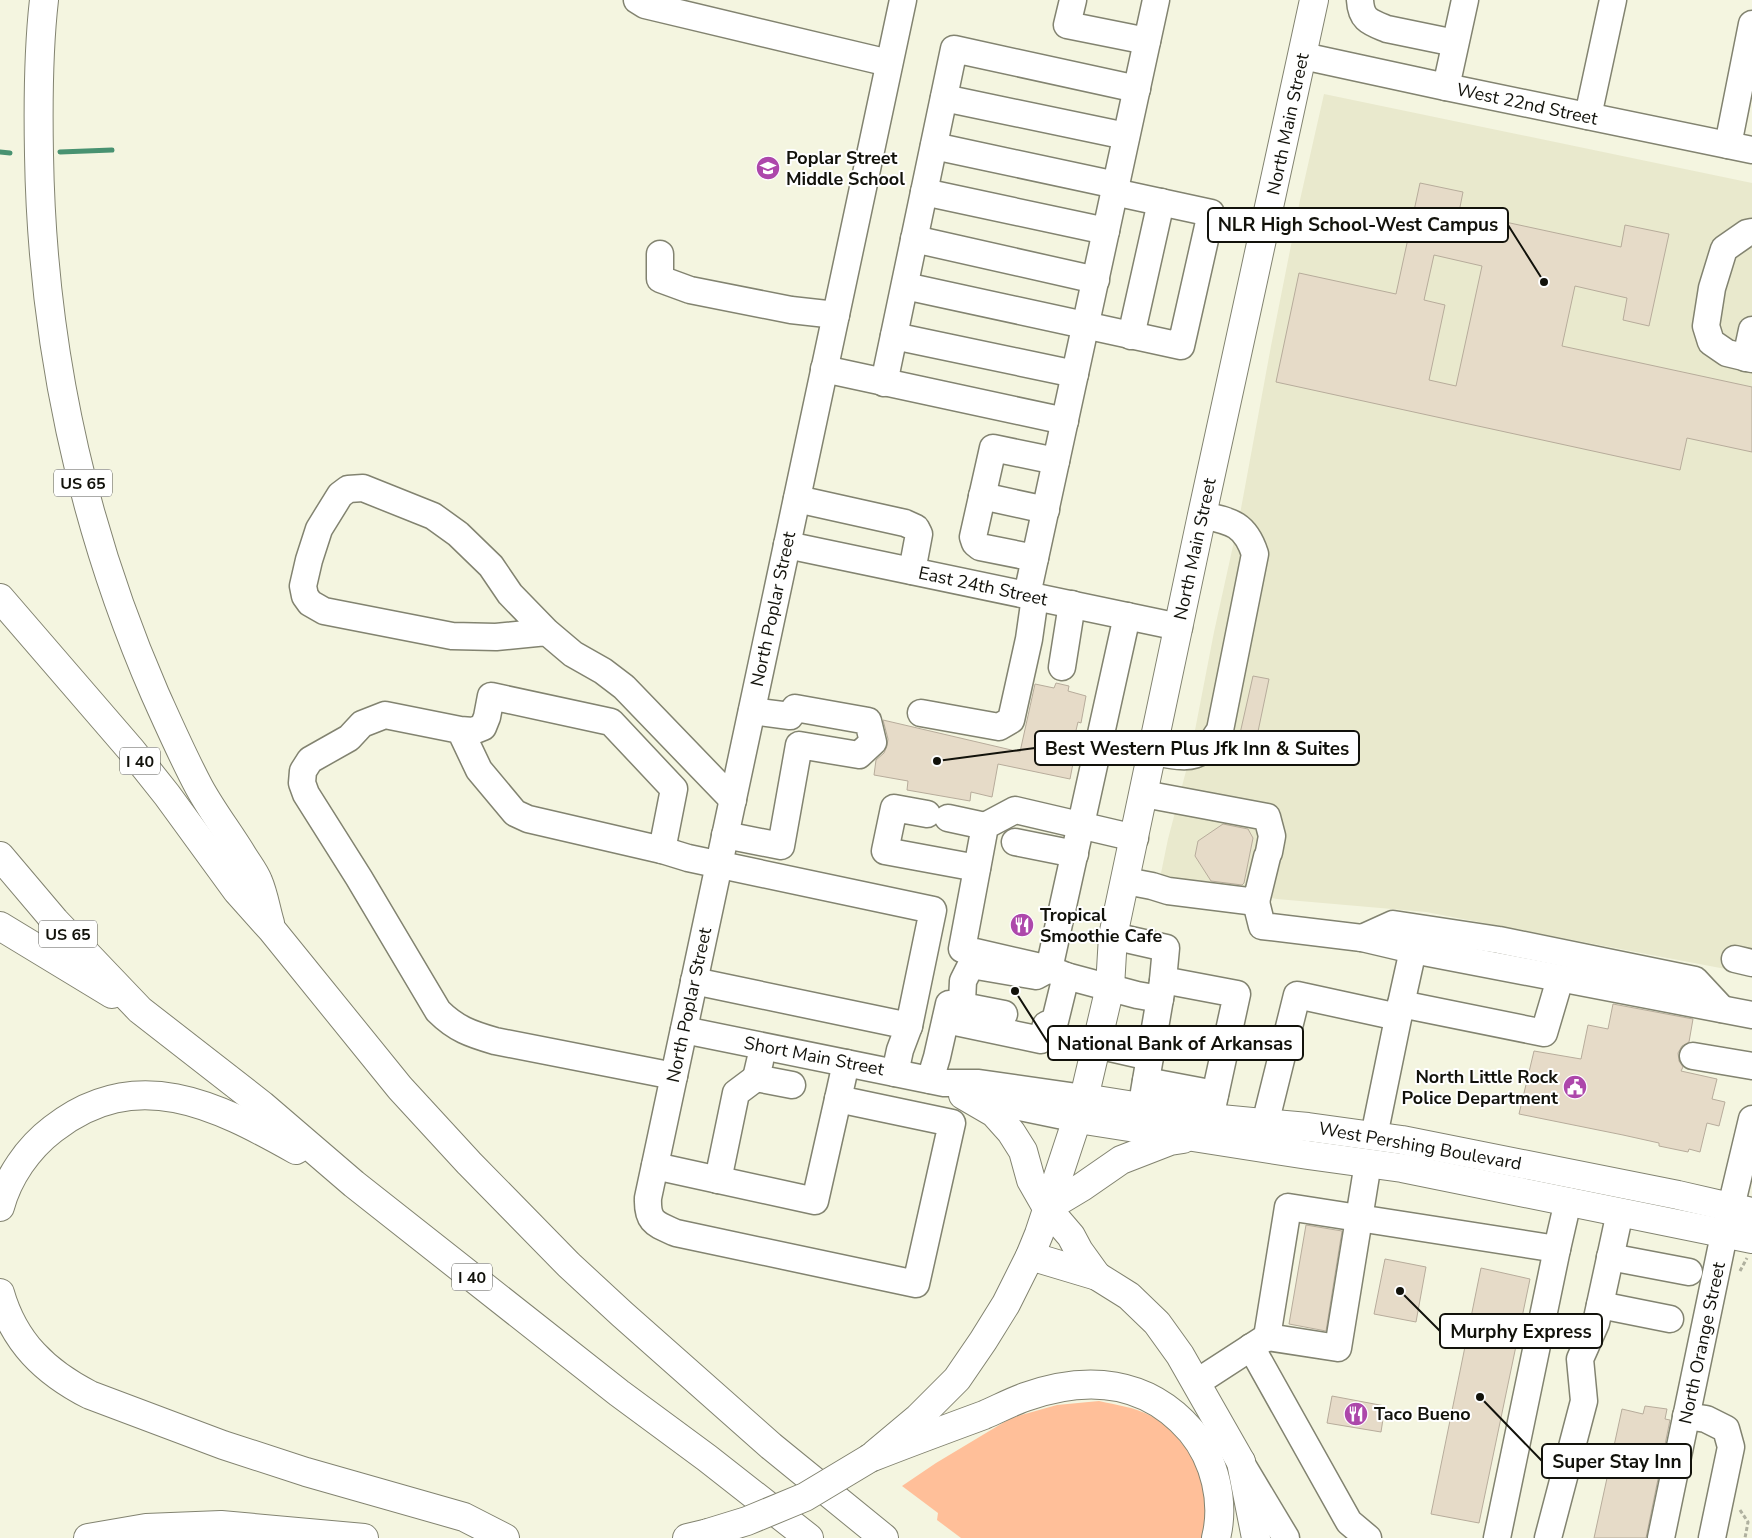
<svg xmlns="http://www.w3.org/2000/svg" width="1752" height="1538" font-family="'Nunito Sans',sans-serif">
<rect width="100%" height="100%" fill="#f4f5e0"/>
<path fill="#e9e9cd" d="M1324,94L1752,183V974L1426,912L1277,899L1160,878L1168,839L1190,756L1214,632L1240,514L1271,346L1300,200Z"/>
<path fill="#ffbf99" d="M1099,1401C1116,1405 1135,1407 1151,1416C1174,1429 1197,1458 1204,1484C1208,1501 1205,1521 1203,1538H961L937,1520L938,1513L902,1486L936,1463L1011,1418L1057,1405Z"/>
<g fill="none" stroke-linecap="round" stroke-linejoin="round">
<g stroke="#489271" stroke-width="5">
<path d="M0,152L10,153"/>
<path d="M60,152L112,150"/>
</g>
</g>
<g fill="#e6dbc8" stroke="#b7ac9b" fill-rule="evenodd">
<path d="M1420,183L1463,192L1459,212L1621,247L1625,225L1669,234L1649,326L1623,320L1627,298L1575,286L1562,346L1752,387V452L1687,438L1680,470L1276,382L1299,273L1396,294ZM1434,255L1482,266L1456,386L1429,380L1445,305L1424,300Z"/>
<path d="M1253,676L1269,679L1256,741L1239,738Z"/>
<path d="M1056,683L1069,686L1068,691L1086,696L1081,723L1078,722L1072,747L1076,748L1070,779L998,764L992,797L971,792L970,801L907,790L908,781L874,775L876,760L884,753L887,746L888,739L883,720L1020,752L1035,684L1054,688Z"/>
<path d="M1223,824L1248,829L1253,838L1244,883L1242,885L1211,881L1195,856L1198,841Z"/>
<path d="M1613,1004L1693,1019L1689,1042L1682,1046L1678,1053L1679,1061L1683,1067L1681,1071L1717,1079L1712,1099L1725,1102L1719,1126L1707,1123L1700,1152L1689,1149L1688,1152L1659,1146V1143L1623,1135L1519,1114L1534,1051L1581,1059L1588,1025L1608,1029Z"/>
<path d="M1306,1225L1342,1231L1326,1331L1289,1324Z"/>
<path d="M1385,1259L1426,1267L1416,1322L1374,1314Z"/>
<path d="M1481,1268L1530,1279L1479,1523L1431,1514Z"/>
<path d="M1332,1396L1385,1406L1381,1432L1327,1423Z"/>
<path d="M1645,1406L1667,1409L1665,1419L1670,1420L1646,1538H1594L1622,1409L1643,1414Z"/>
</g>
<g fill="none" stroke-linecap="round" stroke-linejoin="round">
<g stroke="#828370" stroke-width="29">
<g id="minor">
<path d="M637,0L645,5L889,63"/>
<path d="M1073,0L1067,25L1147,41"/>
<path d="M1360,0C1361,20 1370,22 1387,29L1455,43"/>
<path d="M1303,56L1446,87L1752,150"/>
<path d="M1446,87L1465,0"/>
<path d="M944,98L1126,136"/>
<path d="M1588,116L1613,0"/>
<path d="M1728,145L1752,24"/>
<path d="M934,146L1116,185"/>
<path d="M924,192L1106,231"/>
<path d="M1752,232L1747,233L1724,249L1712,288L1706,326L1711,342L1727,353L1752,359"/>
<path d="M914,239L1096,280"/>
<path d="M660,254V279L690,290L791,310L836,315"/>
<path d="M905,286L1181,346L1211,213L1114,192"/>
<path d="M894,336L1075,374"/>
<path d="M1131,336L1161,202"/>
<path d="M1746,358L1752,330"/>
<path d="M824,369L1065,421"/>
<path d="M884,383L954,49L1137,89"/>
<path d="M982,496L1046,510"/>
<path d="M797,499L905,523L916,528L919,534L912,571"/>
<path d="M787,545L1179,627"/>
<path d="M1035,558L980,547L975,543L973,537L993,448L1056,461"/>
<path d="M1027,595L1156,0"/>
<path d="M547,632L496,637L452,636L324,611L310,603L305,596L303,586L309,560L319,529L340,495L348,489L363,488L433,516L458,534L491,566L510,594L547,632L573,654L603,671L624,687L733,800"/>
<path d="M1062,667L1072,604"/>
<path d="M921,713L999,727L1011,720L1029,639L1035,597"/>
<path d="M460,730L473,731L483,727L487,717L491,696L611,722L674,789L662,850L528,819L515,813L479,770L460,730L385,715L362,724L349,738L310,760L303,771L302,783L306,794L359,878L438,1011C456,1029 471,1034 495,1041L674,1076"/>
<path d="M1152,752C1187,757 1199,764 1220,730L1255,554C1245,523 1230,521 1202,515"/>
<path d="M1144,794L1267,817L1272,836L1269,852"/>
<path d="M927,814L894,808L885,851L977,868"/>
<path d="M948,818L985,826"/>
<path d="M725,835L781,846L799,745L859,755L873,742L868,721L795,708L790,716L752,711"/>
<path d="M1135,838L1015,810L985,826L962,949L1049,969L1066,976L1137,995L1160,999"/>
<path d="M1015,842L1075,854"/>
<path d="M662,850L688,858L933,910L909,1026L694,981"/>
<path d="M1126,881L1152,886L1168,891L1256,902L1267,857"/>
<path d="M1256,902L1262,926L1362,938L1413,950L1752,1015"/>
<path d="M1113,936L1166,948L1163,980L1237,994L1210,1118"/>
<path d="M1362,938L1393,924L1499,940L1695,980L1722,1009"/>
<path d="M1735,959L1752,963"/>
<path d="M1401,1004L1413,950"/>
<path d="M1004,1014L968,1007L962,1002L963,981L971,965L1036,976L1049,969L1127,616"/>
<path d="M946,1020L1041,1040L1046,1025L1055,1021L1066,976"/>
<path d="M684,1030L944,1083H979L1084,1098"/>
<path d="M1097,1045L1150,1057"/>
<path d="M1693,1056L1752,1066"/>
<path d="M760,1061L756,1078L792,1085"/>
<path d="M846,1063L838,1099L952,1123L916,1284L676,1233C656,1224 647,1223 648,1198L903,0"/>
<path d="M895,1073L900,1050L909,1026"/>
<path d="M930,1080L937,1057L949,1004"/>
<path d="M1146,1081L1215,1094"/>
<path d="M986,1100L1078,1119"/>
<path d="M1143,1107L1144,1092L1163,981"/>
<path d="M1265,1124L1297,995L1398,1017"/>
<path d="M1374,1136L1401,1004L1544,1033L1560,979"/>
<path d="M655,1166L815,1201L838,1099"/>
<path d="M718,1180L736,1093L756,1078"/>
<path d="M1557,1249L1568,1201"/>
<path d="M1610,1257L1689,1272"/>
<path d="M1600,1305L1670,1319"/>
<path d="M1267,1337L1338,1348L1368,1163"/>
<path d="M1251,1347L1349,1522L1368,1538"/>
<path d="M1196,1383L1267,1337L1288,1207L1557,1249L1497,1538"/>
<path d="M1686,1416L1706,1419L1726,1429L1731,1447L1712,1538"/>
<path d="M1244,1468L1286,1538"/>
<path d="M1548,1538L1584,1401L1580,1359L1596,1323L1620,1212"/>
<path d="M1661,1538L1721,1249L1752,1119"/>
</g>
</g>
<g stroke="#828370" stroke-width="30">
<g id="major">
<path d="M963,1095L994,1113L1011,1132L1023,1151L1031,1180L1047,1208L1071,1236L1079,1251L1097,1276"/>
<path d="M1084,1098L1210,1118L1308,1127L1402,1140L1678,1195L1752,1212"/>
<path d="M1078,1119L1308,1155L1402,1168L1752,1239"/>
<path d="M1047,1208L1082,1187L1121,1160L1170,1141L1183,1139"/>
<path d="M1030,1256L1097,1276L1129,1296L1157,1323L1180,1355L1241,1462"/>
<path d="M875,1454L918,1418L957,1379L983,1341L1006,1304L1030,1256L1039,1234L1084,1098L1110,987L1113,936L1202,515L1314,0"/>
<path d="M88,1538L146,1528L221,1525L364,1538"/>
<path d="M687,1538L708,1533"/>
</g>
</g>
<g stroke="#828370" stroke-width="30">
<g id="highway">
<path d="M44,0C38,52 38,103 39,155C42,341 81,524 155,694C169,725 183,757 199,787C212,811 229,833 243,856C248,864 255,873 258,881C264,895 266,910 270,923"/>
<path d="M0,598L132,751L167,795L237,891L272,930L400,1088L469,1163L569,1265L622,1314L771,1446L884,1538"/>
<path d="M0,856L55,921L140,1010L262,1105L354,1184L619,1393L707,1458L809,1538"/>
<path d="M0,926L112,994"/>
<path d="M0,1207C8,1177 28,1148 53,1129C136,1064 216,1105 296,1150"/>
<path d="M0,1293C14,1342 45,1372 90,1395L223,1445L306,1472L464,1517L505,1538"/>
<path d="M870,1458C908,1443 946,1429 984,1415C998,1409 1011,1402 1025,1397C1087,1375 1147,1380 1191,1431C1215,1460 1225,1502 1216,1538"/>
<path d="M1241,1462L1256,1538"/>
</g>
</g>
<g stroke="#afb09f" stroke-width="3" stroke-dasharray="4 2.5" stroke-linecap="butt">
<path d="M1740,1271L1747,1258"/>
<path d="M1740,1510L1748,1522L1745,1538"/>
</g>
<use href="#minor" stroke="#fff" stroke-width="26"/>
<use href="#major" stroke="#fff" stroke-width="28"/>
<use href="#highway" stroke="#fff" stroke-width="28"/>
<g stroke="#828370" stroke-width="30" stroke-linecap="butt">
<path id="major-bridge" d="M708,1533L747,1521L805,1497L870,1458"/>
</g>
<use href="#major-bridge" stroke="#fff" stroke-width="28"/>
</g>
<defs>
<g id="school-disc" transform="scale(1.25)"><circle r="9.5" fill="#ad47ab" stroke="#fff"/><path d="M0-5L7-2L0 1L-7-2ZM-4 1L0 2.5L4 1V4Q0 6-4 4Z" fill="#fff"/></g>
<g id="restaurant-disc" transform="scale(1.25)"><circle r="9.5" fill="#ad47ab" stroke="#fff"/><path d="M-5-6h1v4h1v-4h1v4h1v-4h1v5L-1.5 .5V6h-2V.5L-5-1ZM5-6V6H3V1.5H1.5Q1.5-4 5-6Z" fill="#fff"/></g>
<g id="civic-disc" transform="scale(1.25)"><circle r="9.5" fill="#ad47ab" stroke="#fff"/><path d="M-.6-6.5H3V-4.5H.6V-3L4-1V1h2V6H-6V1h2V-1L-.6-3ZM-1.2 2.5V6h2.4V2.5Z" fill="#fff"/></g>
</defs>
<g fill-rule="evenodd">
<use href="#school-disc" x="768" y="168"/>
<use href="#restaurant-disc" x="1022" y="925"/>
<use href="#civic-disc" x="1575" y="1087"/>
<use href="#restaurant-disc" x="1356" y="1414"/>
</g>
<g text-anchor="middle" stroke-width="4" stroke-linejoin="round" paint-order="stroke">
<g fill="#fff" stroke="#595954" stroke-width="1">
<rect x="54" y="469.5" width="58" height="27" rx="4"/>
<rect x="120" y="747.5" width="40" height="27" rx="4"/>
<rect x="39" y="920.5" width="58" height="27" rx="4"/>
<rect x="452" y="1263.5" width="40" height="27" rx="4"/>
</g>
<g font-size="16" font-weight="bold" fill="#12120b">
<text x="83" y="489">US 65</text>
<text x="140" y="767">I 40</text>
<text x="68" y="940">US 65</text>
<text x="472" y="1283">I 40</text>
</g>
<g font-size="18" fill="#12120b" stroke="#fff">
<text transform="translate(1527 104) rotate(12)" y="6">West 22nd Street</text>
<text transform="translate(1288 124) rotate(-78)" y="6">North Main Street</text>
<text transform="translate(1195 549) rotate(-78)" y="6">North Main Street</text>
<text transform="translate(983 586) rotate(12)" y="6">East 24th Street</text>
<text transform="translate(773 609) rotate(-78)" y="6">North Poplar Street</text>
<text transform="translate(689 1005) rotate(-78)" y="6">North Poplar Street</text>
<text transform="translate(814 1056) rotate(11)" y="6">Short Main Street</text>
<text transform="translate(1420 1146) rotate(10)" y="6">West Pershing Boulevard</text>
<text transform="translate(1702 1343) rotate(-78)" y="6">North Orange Street</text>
</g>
<g font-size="18" font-weight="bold" fill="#12120b" stroke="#fff" text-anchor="start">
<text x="786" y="164">Poplar Street<tspan x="786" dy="21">Middle School</tspan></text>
<text x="1040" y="921">Tropical<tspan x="1040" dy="21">Smoothie Cafe</tspan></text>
<text x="1558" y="1083" text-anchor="end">North Little Rock<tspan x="1558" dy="21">Police Department</tspan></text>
<text x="1374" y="1420">Taco Bueno</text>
</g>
</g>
<path fill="none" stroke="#12120b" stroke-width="2" d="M1544 282L1508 225M937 761L1035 748M1015 991L1048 1043M1400 1291L1440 1331M1480 1397L1542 1461"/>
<g fill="#12120b" stroke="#fff" stroke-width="2">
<circle cx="1544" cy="282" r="5"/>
<circle cx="937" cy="761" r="5"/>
<circle cx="1015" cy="991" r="5"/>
<circle cx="1400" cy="1291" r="5"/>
<circle cx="1480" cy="1397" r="5"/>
</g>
<g fill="#fff" stroke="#12120b" stroke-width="2">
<rect x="1208" y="208" width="300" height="34" rx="5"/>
<rect x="1035" y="731" width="324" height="34" rx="5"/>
<rect x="1048" y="1026" width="255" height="34" rx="5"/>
<rect x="1440" y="1314" width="162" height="34" rx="5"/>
<rect x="1542" y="1444" width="149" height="34" rx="5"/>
</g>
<g font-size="19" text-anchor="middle" font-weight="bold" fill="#12120b">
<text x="1358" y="231">NLR High School-West Campus</text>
<text x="1197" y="755">Best Western Plus Jfk Inn &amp; Suites</text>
<text x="1175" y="1050">National Bank of Arkansas</text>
<text x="1521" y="1338">Murphy Express</text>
<text x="1617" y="1468">Super Stay Inn</text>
</g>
</svg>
